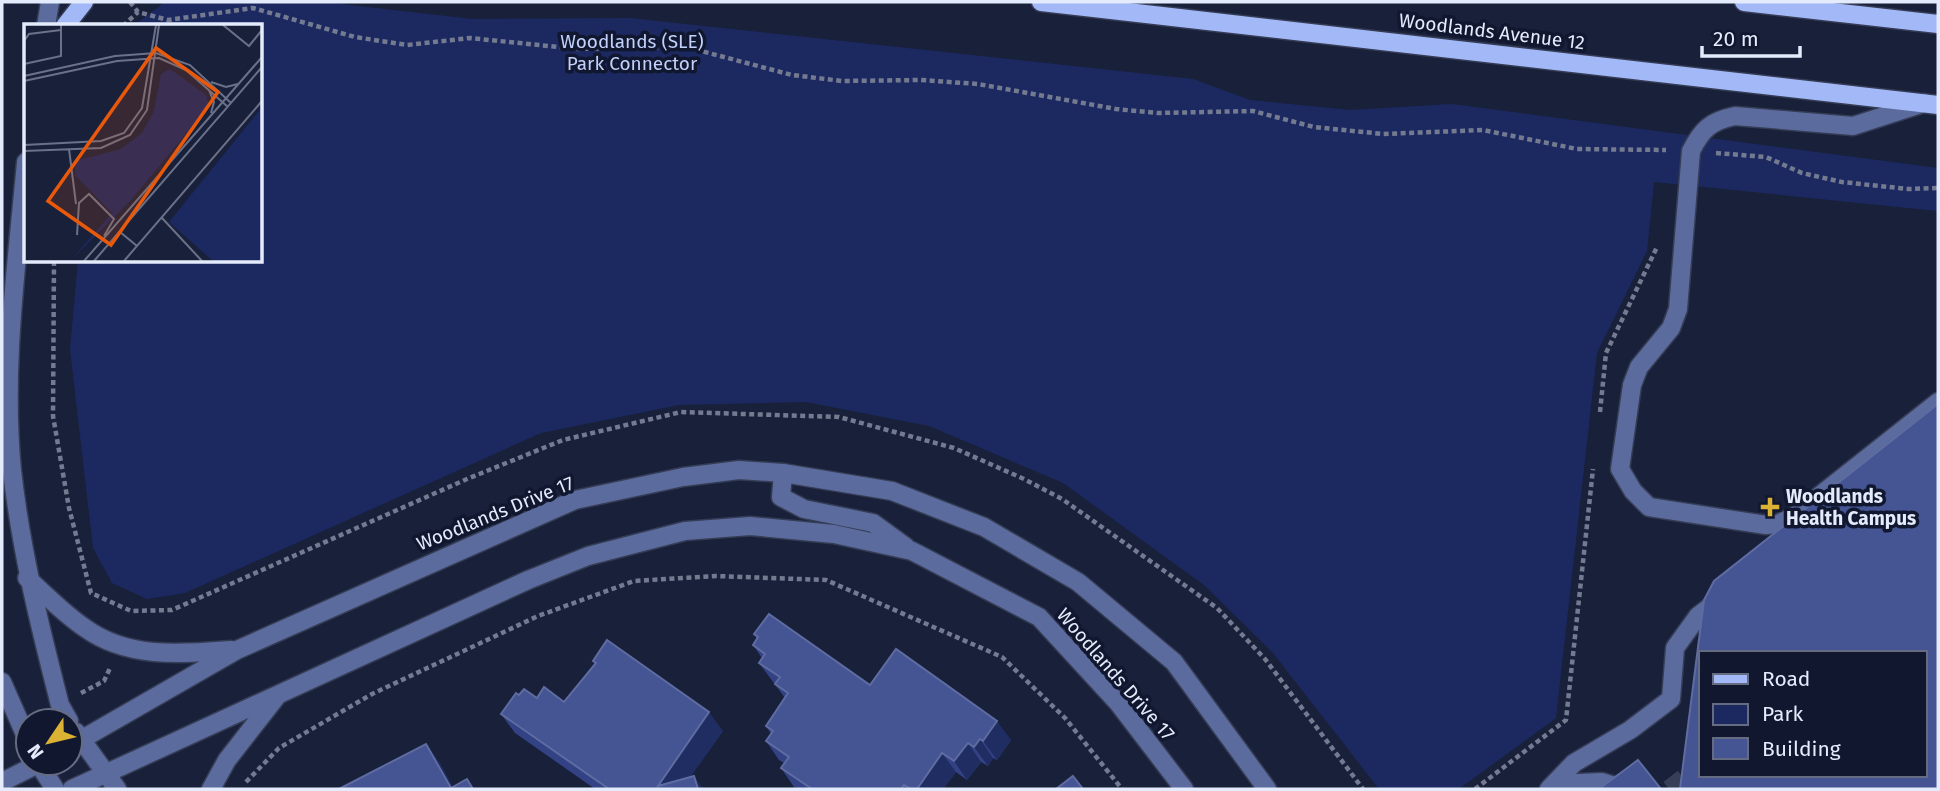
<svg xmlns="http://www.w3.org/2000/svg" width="1940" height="791" font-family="'Fira Sans',sans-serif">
<rect width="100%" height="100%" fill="#19203a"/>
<path fill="#1c2960" d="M165,2H324L472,19L630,18L1193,79L1250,100L1350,110L1452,104L1938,168V211L1654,182L1647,251L1597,353L1556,718L1459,789H1379L1273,653L1204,585L1063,483L929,426L806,402L679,405L541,433L185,593L147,599L112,583L93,548L70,349L78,261H261V26H133Z"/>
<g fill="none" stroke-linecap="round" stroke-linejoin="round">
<path stroke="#373e57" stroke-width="18" stroke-dasharray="18 9" stroke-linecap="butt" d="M1669,789L1700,765"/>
<g stroke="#353c55" stroke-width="21">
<g id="minor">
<path d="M46,26L50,2"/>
<path d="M1924,103L1853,126L1735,116C1711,121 1702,129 1691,151L1678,309L1671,328L1639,367L1632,385L1620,469L1633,491L1649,507L1766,525L1778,524L1794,516L1938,402"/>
<path d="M26,162C17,263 2,368 12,470C21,551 40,627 60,705L69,721"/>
<path d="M783,473L781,497L804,509L873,523L906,547"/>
<path d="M27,578C46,595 64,614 85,628C128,659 181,654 231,650"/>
<path d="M2,682L28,741"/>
<path d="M76,732L117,789"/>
<path d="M70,746L237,650L575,500L683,477L739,470L783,473L892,491L984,527L1078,582L1174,662L1267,789"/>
<path d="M38,763L55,789"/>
<path d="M2,782L40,763"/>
<path d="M1555,784L1602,782L1624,789"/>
<path d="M72,789L528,580L588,556L685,531L750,526L834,534L912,551L1039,617L1119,704L1184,789"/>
<path d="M211,789L227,760L277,696"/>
<path d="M1549,789L1574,763L1630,730L1671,699L1675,648L1698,616L1719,600"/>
</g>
</g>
<g stroke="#353c55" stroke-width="21">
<g id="major">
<path d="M1041,2L1938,105"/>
<path d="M1744,2L1938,24"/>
<path d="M65,26L84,2"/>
</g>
</g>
<g stroke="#747b91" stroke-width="4.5" stroke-dasharray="5 3.5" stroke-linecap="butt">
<path d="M130,2L138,12L168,20L253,8L355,37L407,45L470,38L578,49L686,47L792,75L842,81L921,80L978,84L1116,109L1158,113L1253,111L1314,127L1383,134L1483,130L1577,149L1666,150"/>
<path d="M123,26L138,12"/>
<path d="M1716,153L1766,157L1802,173L1842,182L1908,189L1938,188"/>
<path d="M54,261L53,416L69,508L91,593L131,611L172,610L467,479L563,440L681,412L839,417L954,448L1024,479L1062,499L1217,608L1265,659L1363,789"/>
<path d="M1600,412L1606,353L1657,247"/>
<path d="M81,693L104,681L110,668"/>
<path d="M246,782L279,748L372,694L538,616L634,581L716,576L826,580L1002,657L1065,718L1122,789"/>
<path d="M1475,789L1566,720L1593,469"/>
</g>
<use href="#minor" stroke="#5b6b9d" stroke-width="18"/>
<use href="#major" stroke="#a3b8f7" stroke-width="18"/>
</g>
<g fill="#324285">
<path d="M754,634L870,685L1011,740L997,760L993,758L988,766L981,762L967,780L956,772L943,789H798L794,787L781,768L784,763L779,760L766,741L771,734L766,726L785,698L759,663L762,658L753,645L757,639Z"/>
<path d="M593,661L723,731L690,777L703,789H595L515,733L501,714L519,695L564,702L595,664Z"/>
</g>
<g fill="#202d62">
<path d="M709,712L723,731L682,789L658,786Z"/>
<path d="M997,721L1011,740L997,760L983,741Z"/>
<path d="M980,739L993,758L988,766L974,747Z"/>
<path d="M968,743L981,762L967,780L954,761Z"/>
<path d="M426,744L440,763L454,789H452Z"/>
<path d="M942,753L956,772L943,789H917Z"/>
<path d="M694,776L703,789H698Z"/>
</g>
<g fill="#455492" stroke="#5e6ca2" stroke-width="2" fill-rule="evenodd">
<path d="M1938,404V789H1680L1704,600L1714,581ZM1700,653H1924V775H1700Z"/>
<path d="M769,614L870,685L896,649L997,721L983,741L980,739L974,747L968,743L954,761L942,753L917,789H911L904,785L901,789H812L781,768L789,757L766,741L773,731L766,726L788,693L775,684L780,677L759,663L765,654L753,645L758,637L754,634Z"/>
<path d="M607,640L709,712L658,786L694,776L698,789H609L501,714L516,693L519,695L524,689L537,698L544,687L564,702L596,663L593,661Z"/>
<path d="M426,744L451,788L467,779L473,789H339Z"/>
<path d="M1638,760L1661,789H1599Z"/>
<path d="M1073,776L1083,789H1056Z"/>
</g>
<path fill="#dbb233" stroke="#10172f" stroke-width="2.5" d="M1766.5 496.5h7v7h7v7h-7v7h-7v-7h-7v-7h7z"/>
<g text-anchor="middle" stroke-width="7" stroke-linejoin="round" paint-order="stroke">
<g font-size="19" fill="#e4ebfc" stroke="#10172f">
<text transform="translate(1492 31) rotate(7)" y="7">Woodlands Avenue 12</text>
<text transform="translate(495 513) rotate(-22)" y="7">Woodlands Drive 17</text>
<text transform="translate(1116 674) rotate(49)" y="7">Woodlands Drive 17</text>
</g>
<g font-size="19" fill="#c2d1fb" stroke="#10172f">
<text x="632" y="48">Woodlands (SLE)<tspan x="632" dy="22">Park Connector</tspan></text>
</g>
<g font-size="19" font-weight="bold" fill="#e4ebfc" stroke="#10172f" text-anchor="start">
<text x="1786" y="503">Woodlands<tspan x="1786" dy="22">Health Campus</tspan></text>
</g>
</g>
<g transform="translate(24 24)">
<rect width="238" height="238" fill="#19203a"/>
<path d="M146,45L182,71L185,82L106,177L46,237L88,189L51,151V137L97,125L118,109L130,87L137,50ZM238,83V237H189L145,198Z" fill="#1c2960"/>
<path fill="none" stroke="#6a7188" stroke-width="2" d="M199,1L225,22L238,6M0,17L5,10L37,6M0,40L37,32V1M0,52L91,32L132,29L166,41L207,79M0,57L93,37L135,34L162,46L204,83M187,58L202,63L214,60M185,66L190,78L187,89M0,121L77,117L100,109L118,84L132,1M45,125L52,180M0,127L77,124L106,111L123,86L135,1M138,194L178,237M96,208L113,222M53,211L55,179L65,170L90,195L80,212M60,237L238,33M70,237L238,43M100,237L238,77"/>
<path fill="#e8590c" fill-opacity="0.15" stroke="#e8590c" stroke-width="3.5" d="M132,24L194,68L87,221L24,177Z"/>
<rect width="238" height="238" fill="none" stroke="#e4ebfc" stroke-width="3.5"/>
</g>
<rect width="1940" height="791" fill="none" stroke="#e4ebfc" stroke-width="7"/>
<rect x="1699" y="651" width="228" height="126" fill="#10172f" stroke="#656c81" stroke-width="2"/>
<rect x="1713" y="674" width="35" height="10" fill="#a3b8f7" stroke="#656c81" stroke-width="2"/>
<text x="1762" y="686" font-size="21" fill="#e4ebfc">Road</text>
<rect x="1713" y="704" width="35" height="21" fill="#1c2960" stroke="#656c81" stroke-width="2"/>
<text x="1762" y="721" font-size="21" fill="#e4ebfc">Park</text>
<rect x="1713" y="738" width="35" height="21" fill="#455492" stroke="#656c81" stroke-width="2"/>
<text x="1762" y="756" font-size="21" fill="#e4ebfc">Building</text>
<g transform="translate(49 742) rotate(235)"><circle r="33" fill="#10172f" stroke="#656c81" stroke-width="2"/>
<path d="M0-5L12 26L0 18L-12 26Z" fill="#dbb233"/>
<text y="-10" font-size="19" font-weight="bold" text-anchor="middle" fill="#e4ebfc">N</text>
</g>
<path d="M1702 46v10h98v-10" fill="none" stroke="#e4ebfc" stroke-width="3.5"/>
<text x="1713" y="46" font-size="21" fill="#e4ebfc" stroke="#10172f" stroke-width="5" paint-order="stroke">20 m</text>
</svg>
